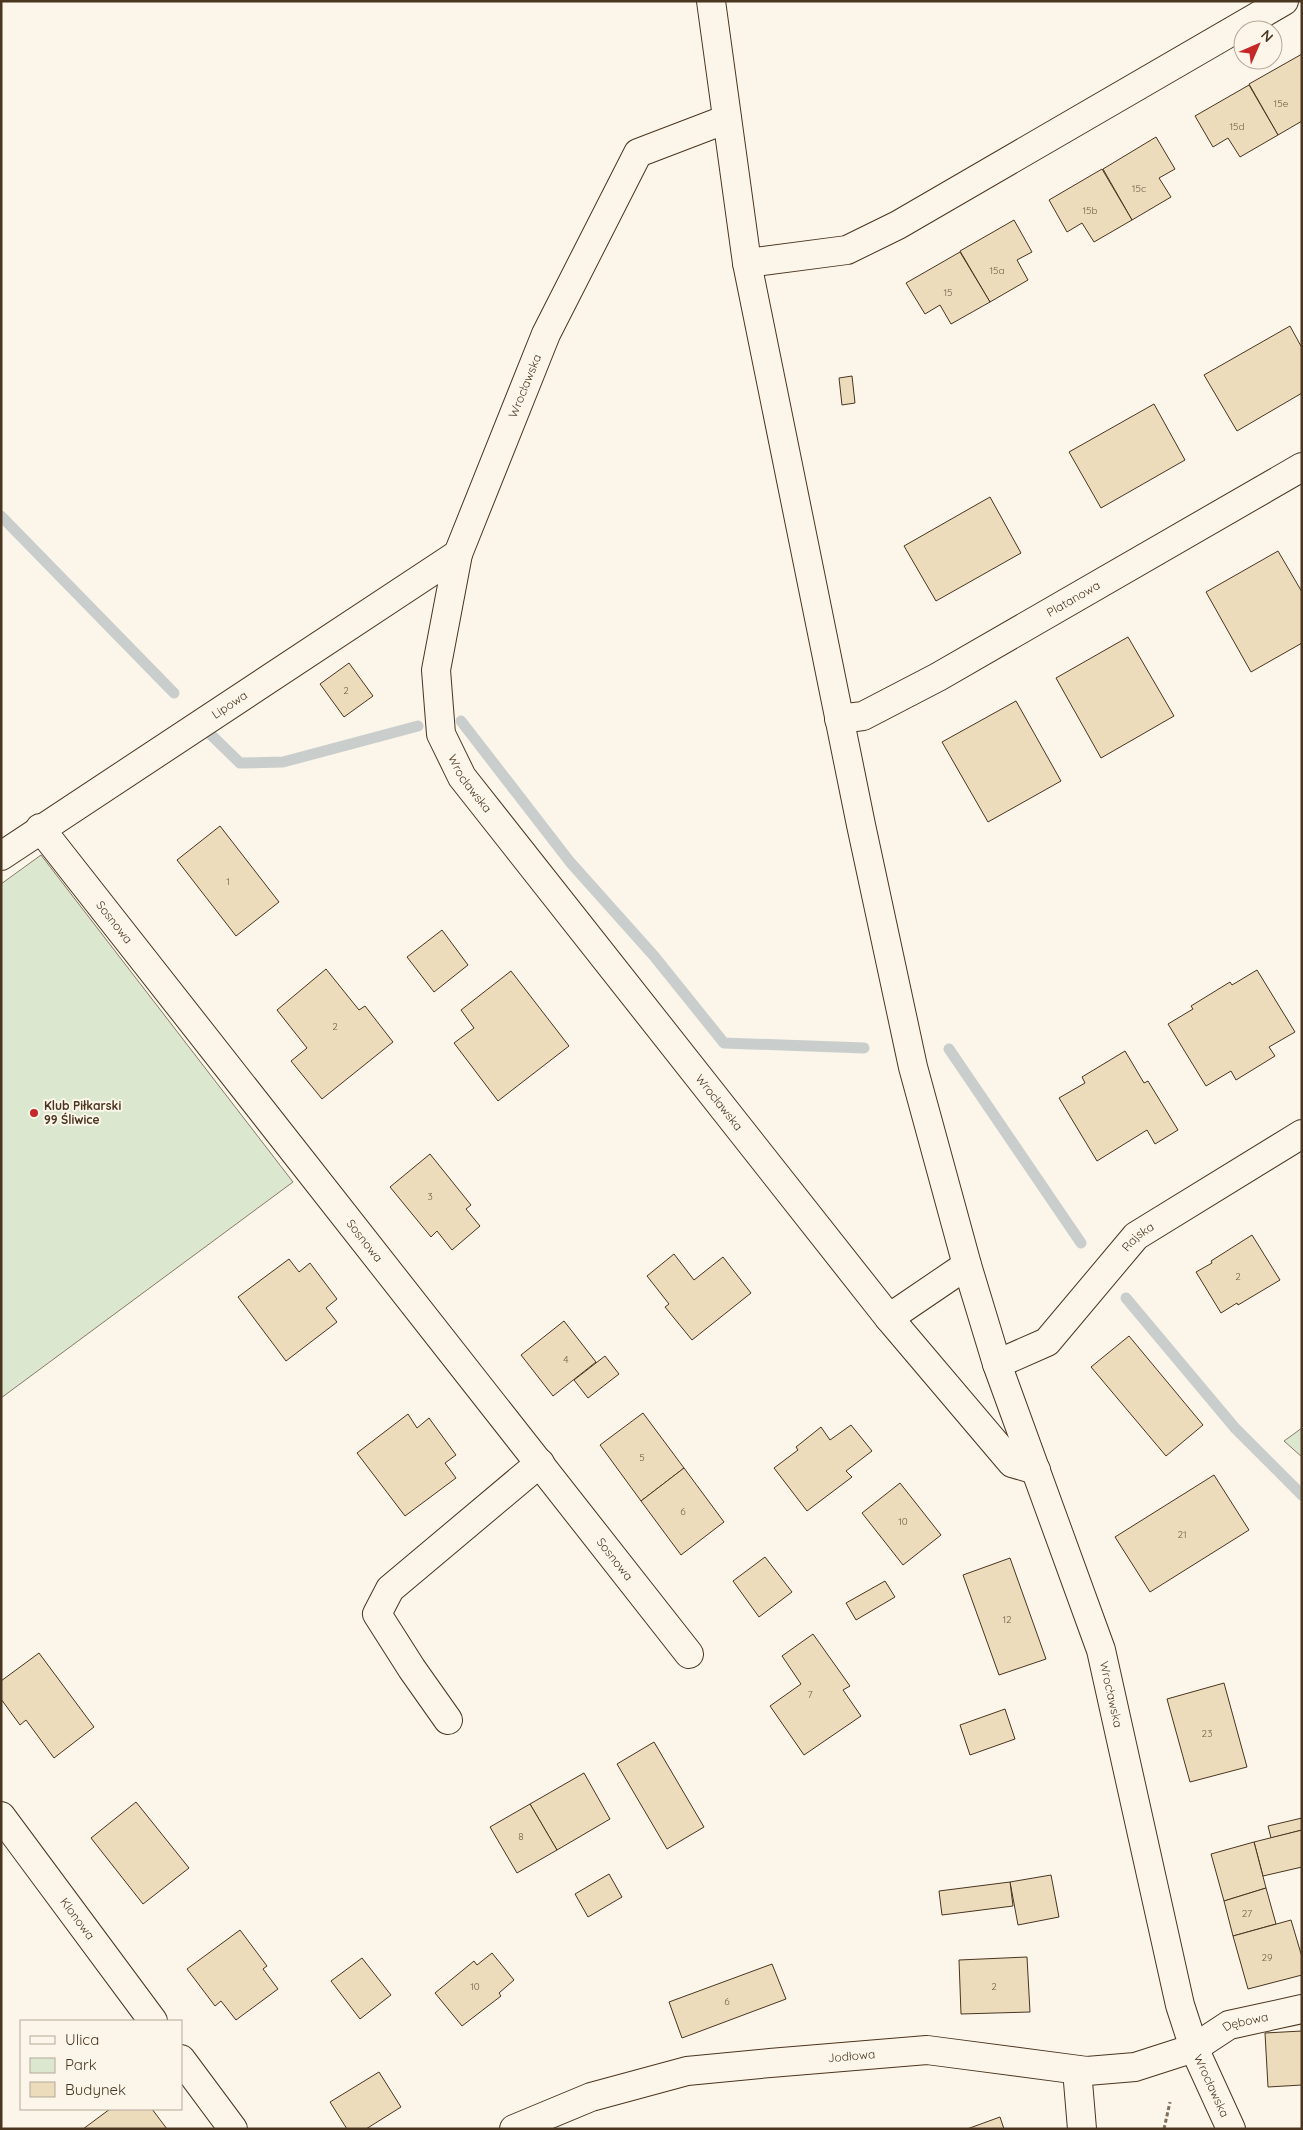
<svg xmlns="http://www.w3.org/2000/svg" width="1303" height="2130" font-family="Quicksand,sans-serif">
<rect width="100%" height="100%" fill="#fbf6e9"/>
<g fill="#dce7d0" stroke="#887966">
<path d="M41,855L293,1182L1,1398V884Z"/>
<path d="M1302,1428V1457L1284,1441Z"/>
</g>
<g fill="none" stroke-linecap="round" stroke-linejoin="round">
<g stroke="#c9cecd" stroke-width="11">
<path d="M1,516L174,693"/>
<path d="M461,721L570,862L654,956L724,1043L864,1048"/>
<path d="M206,730L240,763L283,762L418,726"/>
<path d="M949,1049L1081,1243"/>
<path d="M1126,1298L1235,1428L1302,1495"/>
</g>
</g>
<g fill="#ecdcbc" stroke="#4a3520">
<path d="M1302,54V121L1278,135L1249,84Z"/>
<path d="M1249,85L1278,135L1240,157L1228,138L1213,147L1195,116Z"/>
<path d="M1156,137L1175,169L1159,178L1171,197L1132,220L1103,169Z"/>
<path d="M1102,169L1132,220L1094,242L1082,223L1067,232L1049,200Z"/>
<path d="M1014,220L1032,252L1017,260L1028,280L990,302L960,251Z"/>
<path d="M960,252L990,302L951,324L940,305L925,314L906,283Z"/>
<path d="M1290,326L1302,348V393L1237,431L1204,375Z"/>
<path d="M852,376L855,403L842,405L839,378Z"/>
<path d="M1154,404L1185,460L1101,508L1069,452Z"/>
<path d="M990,497L1021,553L936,601L904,546Z"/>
<path d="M1278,551L1302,592V643L1251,672L1206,592Z"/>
<path d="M1128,637L1174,716L1101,758L1056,678Z"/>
<path d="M349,663L373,696L344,717L320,684Z"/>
<path d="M1016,701L1061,781L988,822L942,742Z"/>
<path d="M220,826L279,902L236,936L177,860Z"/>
<path d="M442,930L468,965L434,992L407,957Z"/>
<path d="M326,969L359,1010L365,1006L393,1042L322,1099L291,1061L307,1048L277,1010Z"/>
<path d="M1257,970L1295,1032L1269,1047L1275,1056L1236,1080L1231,1071L1206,1086L1168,1024L1193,1009L1191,1006L1230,982L1232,985Z"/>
<path d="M511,971L569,1046L498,1101L454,1043L474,1028L461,1010Z"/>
<path d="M1125,1051L1144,1083L1148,1081L1178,1130L1155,1144L1147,1130L1097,1161L1059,1098L1085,1083L1082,1077Z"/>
<path d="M430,1154L471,1205L466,1209L480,1226L452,1250L437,1231L431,1237L390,1187Z"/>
<path d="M1252,1235L1280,1280L1238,1305L1237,1303L1221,1313L1196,1272L1212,1263L1211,1261Z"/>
<path d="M674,1254L694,1280L723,1257L751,1293L692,1340L665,1307L669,1304L647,1276Z"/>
<path d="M289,1259L299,1272L310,1263L337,1299L326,1308L337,1322L286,1361L238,1297Z"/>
<path d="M564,1321L596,1362L553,1396L521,1355Z"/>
<path d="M1129,1336L1203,1425L1166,1456L1091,1367Z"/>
<path d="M605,1356L619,1374L588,1398L574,1380Z"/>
<path d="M643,1413L684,1468L641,1501L600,1445Z"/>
<path d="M408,1414L417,1428L429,1418L456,1455L445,1463L456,1478L405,1516L357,1453Z"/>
<path d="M851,1425L872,1451L846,1471L852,1477L807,1511L774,1468L798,1450L796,1447L821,1427L830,1440Z"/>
<path d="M684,1468L724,1522L681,1555L641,1501Z"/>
<path d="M1214,1475L1249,1530L1150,1592L1115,1537Z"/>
<path d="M900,1483L941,1535L903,1565L862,1513Z"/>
<path d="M765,1557L792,1592L759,1617L733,1581Z"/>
<path d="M1010,1558L1046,1659L999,1675L963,1575Z"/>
<path d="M885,1581L895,1597L856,1620L846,1603Z"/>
<path d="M813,1634L850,1686L843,1690L861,1716L804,1755L770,1706L801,1684L782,1656Z"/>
<path d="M39,1653L94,1727L54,1758L26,1720L20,1725L1,1699V1681Z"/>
<path d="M1224,1683L1247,1767L1190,1782L1167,1699Z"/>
<path d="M1005,1709L1015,1739L970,1755L960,1725Z"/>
<path d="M654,1742L704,1827L667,1849L617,1764Z"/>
<path d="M584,1773L610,1819L557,1850L530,1804Z"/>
<path d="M136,1802L189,1868L143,1904L91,1838Z"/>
<path d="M530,1804L557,1850L517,1873L490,1827Z"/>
<path d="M1302,1818V1830L1271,1838L1268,1826Z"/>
<path d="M1302,1830V1867L1263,1876L1254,1842Z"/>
<path d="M1254,1842L1266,1888L1224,1901L1211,1854Z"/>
<path d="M609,1874L622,1897L588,1917L575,1894Z"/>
<path d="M1051,1875L1059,1917L1018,1925L1010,1882Z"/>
<path d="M1010,1882L1013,1906L942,1915L939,1891Z"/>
<path d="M1266,1888L1276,1924L1233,1936L1224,1901Z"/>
<path d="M1291,1920L1302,1957V1975L1248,1989L1233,1936Z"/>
<path d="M240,1930L267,1966L263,1969L278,1989L236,2020L221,2001L215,2006L187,1969Z"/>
<path d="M492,1953L514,1980L499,1993L501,1996L462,2026L435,1993L474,1961L477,1965Z"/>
<path d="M1027,1957L1030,2012L961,2014L959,1960Z"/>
<path d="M362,1958L391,1995L360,2019L331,1981Z"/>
<path d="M772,1964L786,1999L682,2038L669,2002Z"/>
<path d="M1302,2031V2085L1268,2087L1265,2033Z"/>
<path d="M379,2072L401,2107L366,2129H347L330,2102Z"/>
<path d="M110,2109H152L167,2129H83Z"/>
<path d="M1000,2117L1004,2129H967Z"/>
</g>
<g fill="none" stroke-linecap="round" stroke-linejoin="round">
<g stroke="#4a3520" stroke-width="30">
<g id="minor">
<path id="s1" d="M711,1L747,263L861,825L913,1067L967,1265L997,1364L1101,1650L1180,2005L1194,2048L1231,2129"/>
<path id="s2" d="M727,119L638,153L546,334L458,554L436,670L441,734L462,777L889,1318L967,1265"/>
<path d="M747,263L847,250L898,225L1284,1"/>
<path id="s3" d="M839,719L863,716L938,677L1302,467"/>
<path id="s4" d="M40,828L689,1654"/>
<path id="s5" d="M1,856L458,554"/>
<path d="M889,1318L1012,1463L1036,1470"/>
<path id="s6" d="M997,1364L1047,1342L1136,1236L1302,1134"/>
<path d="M448,1720L412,1669L377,1614L390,1589L540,1463"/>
<path id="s7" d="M1,1816L153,2021"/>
<path d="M181,2059L233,2129"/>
<path d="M1077,2070L1082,2129"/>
<path id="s8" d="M514,2129L591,2097L687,2071L770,2063L927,2050L1087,2071L1135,2067L1194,2048L1229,2025L1302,2009"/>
</g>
</g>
<path stroke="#7f6f5c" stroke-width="3" stroke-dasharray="4 2.5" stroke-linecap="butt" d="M1164,2129L1170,2102"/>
<use href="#minor" stroke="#fbf6e9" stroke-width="28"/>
</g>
<circle fill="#c62828" stroke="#fbf6e9" stroke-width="2" cx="34" cy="1113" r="5"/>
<g text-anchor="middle" stroke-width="4" stroke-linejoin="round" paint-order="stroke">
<g font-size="10" fill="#725f47">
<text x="1281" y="107">15e</text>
<text x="1237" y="130">15d</text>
<text x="1139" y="192">15c</text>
<text x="1090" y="214">15b</text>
<text x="997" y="274">15a</text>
<text x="948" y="296">15</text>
<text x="346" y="694">2</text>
<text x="228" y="885">1</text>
<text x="335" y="1030">2</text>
<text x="430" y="1200">3</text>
<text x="1238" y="1280">2</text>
<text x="566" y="1363">4</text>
<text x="642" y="1461">5</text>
<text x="683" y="1515">6</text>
<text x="903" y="1525">10</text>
<text x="1182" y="1538">21</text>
<text x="1007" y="1623">12</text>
<text x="810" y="1698">7</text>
<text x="1207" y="1737">23</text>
<text x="521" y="1840">8</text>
<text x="1247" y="1917">27</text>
<text x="1267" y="1961">29</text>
<text x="475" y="1990">10</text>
<text x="994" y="1990">2</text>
<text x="727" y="2005">6</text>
</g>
<g font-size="12" fill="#4a3520" stroke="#fbf6e9">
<text transform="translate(525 386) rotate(-68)" y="4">Wrocławska</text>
<text dy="4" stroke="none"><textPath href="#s3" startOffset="265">Platanowa</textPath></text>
<text dy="4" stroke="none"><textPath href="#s5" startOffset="274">Lipowa</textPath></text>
<text dy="4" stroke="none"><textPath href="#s2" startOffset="775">Wrocławska</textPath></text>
<text dy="4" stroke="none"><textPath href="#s4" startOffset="120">Sosnowa</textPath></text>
<text dy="4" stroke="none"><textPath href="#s2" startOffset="1180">Wrocławska</textPath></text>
<text dy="4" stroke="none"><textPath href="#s6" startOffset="194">Rajska</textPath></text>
<text dy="4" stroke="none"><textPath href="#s4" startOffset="525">Sosnowa</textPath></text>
<text dy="4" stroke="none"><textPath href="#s4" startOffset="930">Sosnowa</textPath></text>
<text dy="4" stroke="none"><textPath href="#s1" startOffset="1744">Wrocławska</textPath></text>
<text dy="4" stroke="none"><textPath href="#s7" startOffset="128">Klonowa</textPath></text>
<text dy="4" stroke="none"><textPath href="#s8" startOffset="754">Dębowa</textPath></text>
<text dy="4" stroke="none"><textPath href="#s8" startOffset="348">Jodłowa</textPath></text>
<text dy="4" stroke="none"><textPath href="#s1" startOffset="2149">Wrocławska</textPath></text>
</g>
<g font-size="12" font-weight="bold" fill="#4a3520" stroke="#fbf6e9" text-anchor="start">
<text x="44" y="1110">Klub Piłkarski<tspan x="44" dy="14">99 Śliwice</tspan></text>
</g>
</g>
<rect width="1303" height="2130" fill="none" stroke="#4a3520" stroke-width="5"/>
<rect x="20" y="2020" width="162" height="90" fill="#fbf6e9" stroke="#b4a999"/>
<rect x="30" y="2036" width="25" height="8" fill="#fbf6e9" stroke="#b4a999"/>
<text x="65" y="2045" font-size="15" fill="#4a3520">Ulica</text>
<rect x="30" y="2058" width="25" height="15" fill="#dce7d0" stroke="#b4a999"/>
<text x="65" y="2070" font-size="15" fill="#4a3520">Park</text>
<rect x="30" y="2082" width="25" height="15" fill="#ecdcbc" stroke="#b4a999"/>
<text x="65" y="2095" font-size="15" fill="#4a3520">Budynek</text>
<g transform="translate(1258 45) rotate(45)"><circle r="24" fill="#fbf6e9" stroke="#b4a999"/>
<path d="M0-4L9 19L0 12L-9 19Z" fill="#c62828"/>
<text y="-8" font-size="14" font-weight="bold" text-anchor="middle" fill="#4a3520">N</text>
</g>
</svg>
